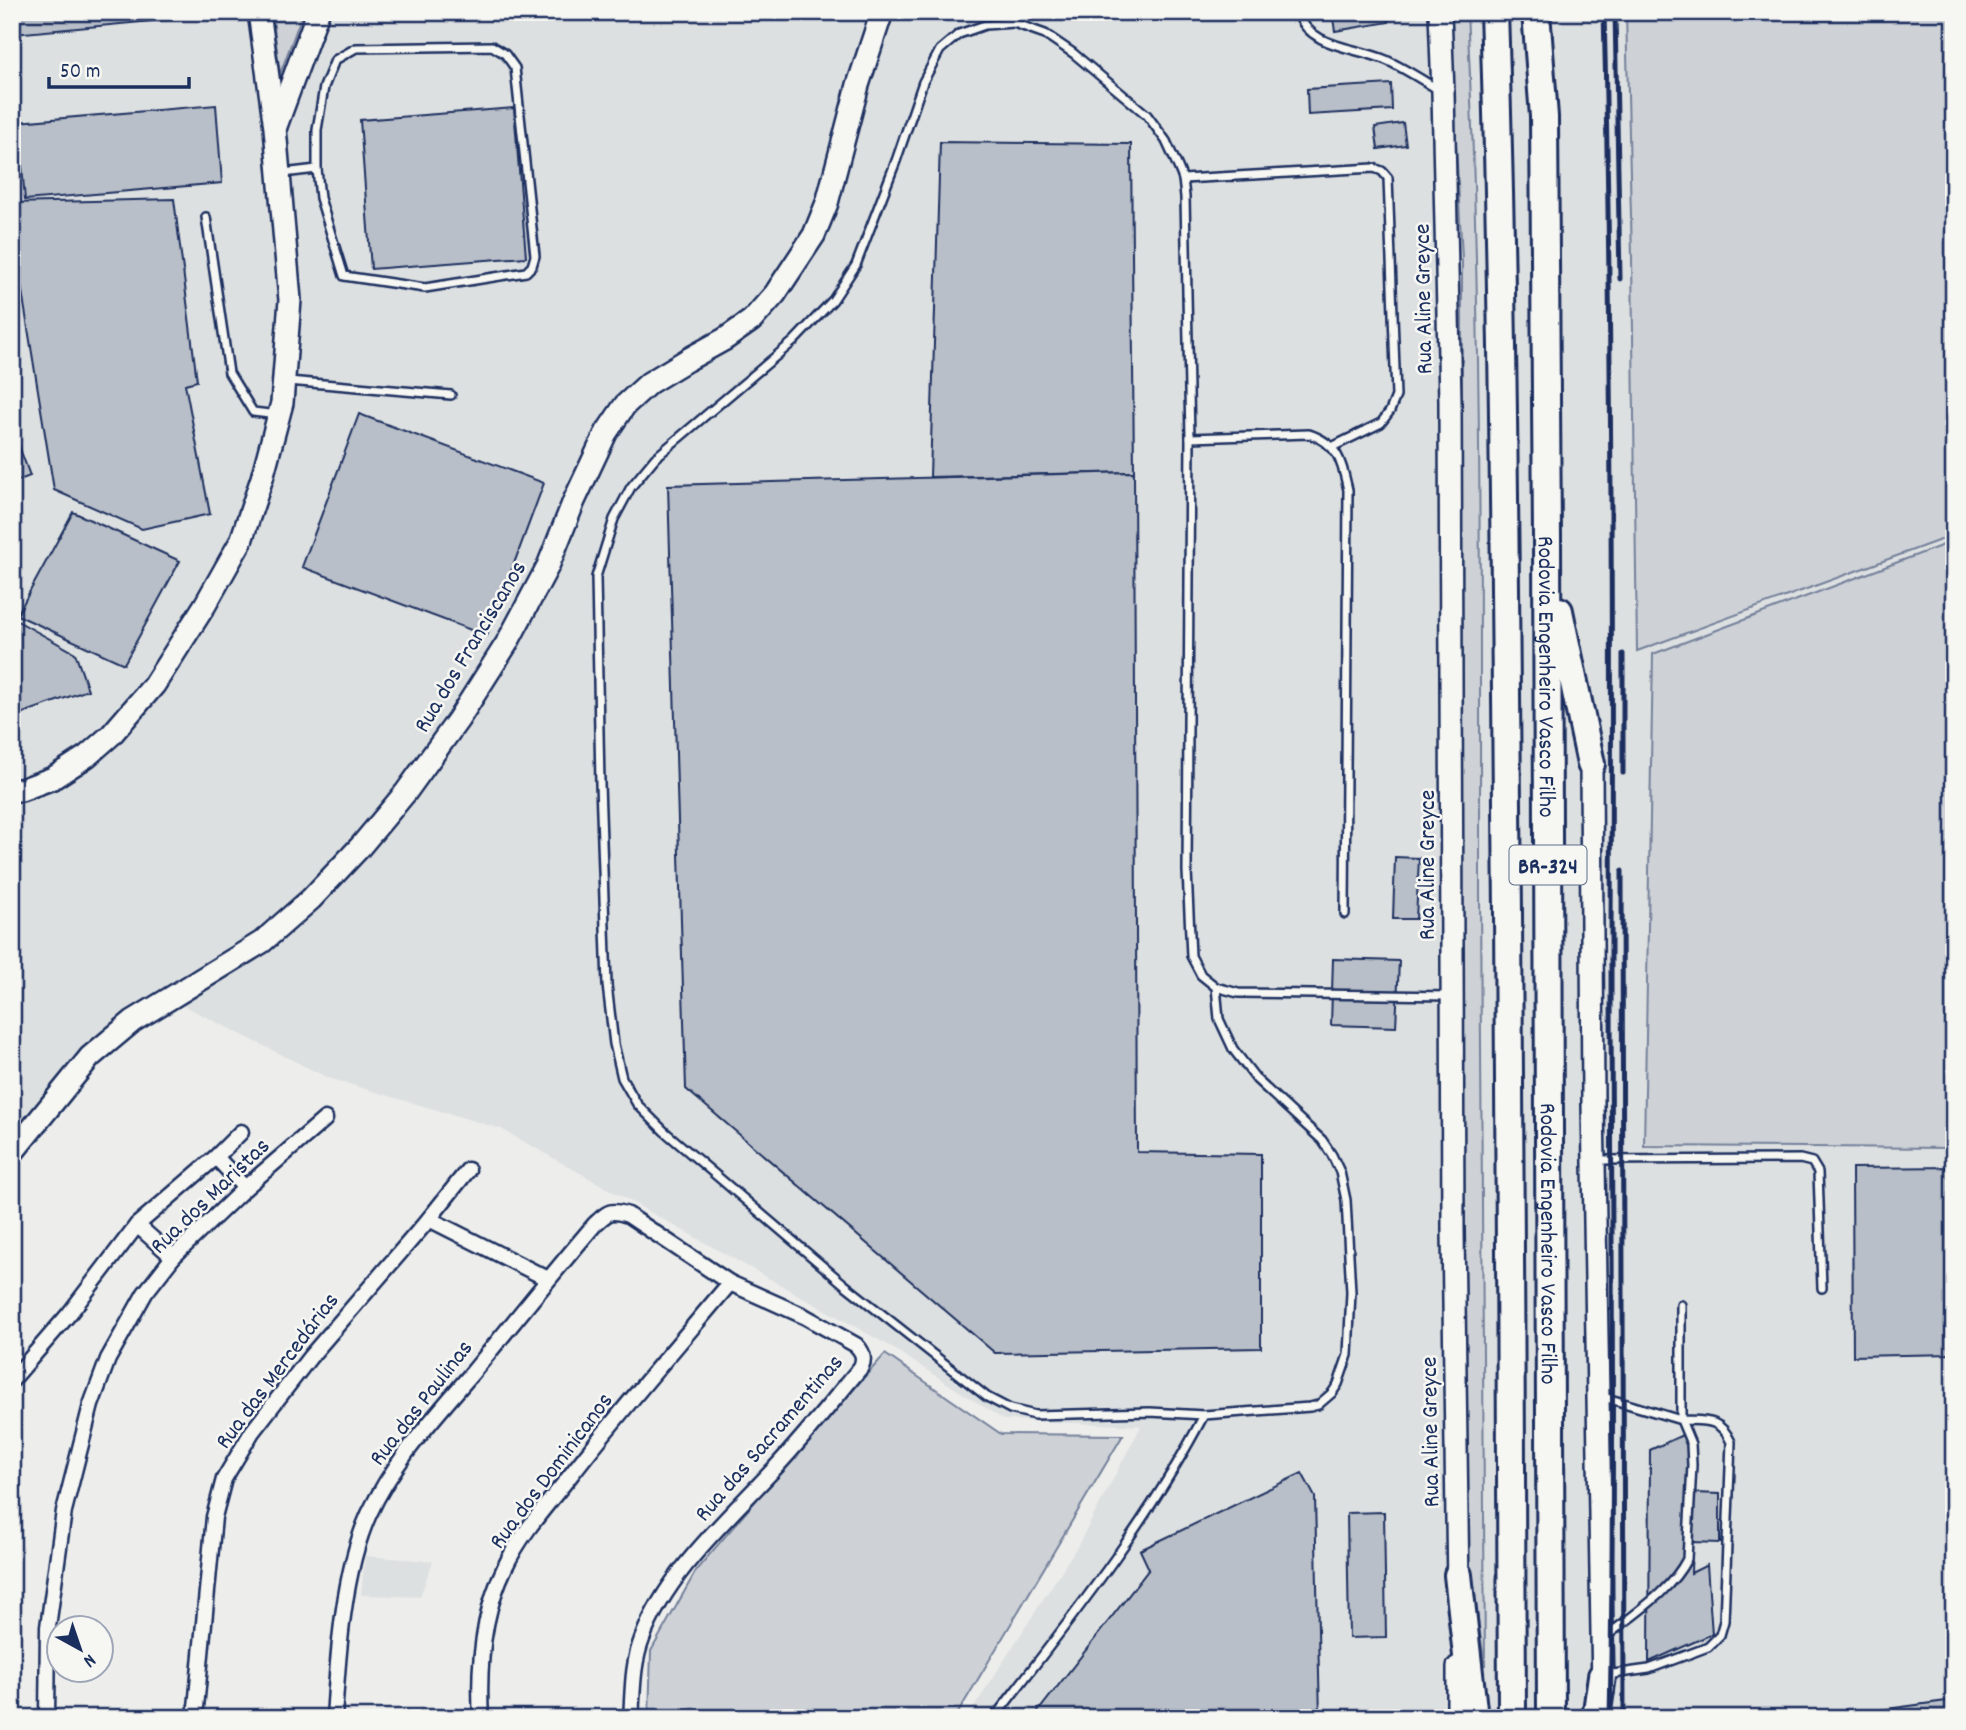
<svg xmlns="http://www.w3.org/2000/svg" width="1966" height="1730" font-family="Dekko,sans-serif">
<rect width="100%" height="100%" fill="#edeeec"/>
<filter id="ink" filterUnits="userSpaceOnUse"><feTurbulence type="fractalNoise" baseFrequency=".0143" numOctaves="2"/><feDisplacementMap in="SourceGraphic" scale="14" xChannelSelector="R" yChannelSelector="G"/><feConvolveMatrix kernelMatrix="1 2 1 2 8 2 1 2 1" color-interpolation-filters="sRGB"/></filter>
<g filter="url(#ink)">
<g fill="#dde0e1">
<path d="M12,12H1954V1718H967L1078,1545L1141,1426L1004,1420L886,1344L501,1129L328,1078L178,1003L94,1063L12,1154Z"/>
<path d="M365,1556L433,1561L420,1597L361,1595Z"/>
</g>
<g fill="#ced2d7" stroke="#74809a" stroke-width="2">
<path d="M272,12H303L280,74Z"/>
<path d="M1449,12H1467C1482,306 1480,599 1480,893C1480,1150 1483,1408 1485,1666L1469,1562L1462,1073V258Z"/>
<path d="M1626,12H1954V535L1637,651L1632,257Z"/>
<path d="M1954,541V1148L1644,1146L1653,654Z"/>
<path d="M885,1354L1001,1434L1123,1435L955,1718H649L651,1651L697,1569L790,1461Z"/>
</g>
<g fill="#b9bfc8" stroke="#1b2f5e" stroke-width="2">
<path d="M12,12H216V15L14,34Z"/>
<path d="M1332,12H1387L1389,22L1335,31Z"/>
<path d="M1391,84L1392,110L1308,115L1307,89Z"/>
<path d="M216,105L222,183L25,200L18,122Z"/>
<path d="M514,108L526,257L371,269L360,120Z"/>
<path d="M1403,123L1406,145L1378,149L1375,127Z"/>
<path d="M940,142L1131,144L1134,472L930,477Z"/>
<path d="M174,199L197,381L185,384L210,514L142,529L54,490L12,229V203Z"/>
<path d="M359,414L544,483L487,636L302,567Z"/>
<path d="M12,427L30,476L12,483Z"/>
<path d="M1134,472L1137,1152L1261,1154V1348L995,1353L686,1089L668,485Z"/>
<path d="M73,512L180,561L124,664L17,615Z"/>
<path d="M12,618L75,653L88,690L12,717Z"/>
<path d="M1395,857L1419,858L1416,919H1393Z"/>
<path d="M1333,959L1399,961L1396,1027L1331,1025Z"/>
<path d="M1954,1167V1354L1853,1356L1852,1168Z"/>
<path d="M1691,1431L1694,1493L1720,1494V1543L1692,1542L1691,1573L1707,1565L1712,1634L1649,1662L1650,1450Z"/>
<path d="M1302,1473L1315,1497L1320,1718H1033L1149,1569L1140,1550Z"/>
<path d="M1384,1512L1386,1637L1349,1638L1347,1513Z"/>
<path d="M1954,1700V1718H1820Z"/>
</g>
<g fill="none" stroke-linecap="round" stroke-linejoin="round">
<g stroke="#1b2f5e" stroke-width="12">
<g id="lane">
<path d="M1297,12C1311,49 1354,46 1386,60C1404,68 1422,80 1439,90"/>
<path d="M492,46L505,54L515,68L535,256L532,266L526,272L425,288L344,276L320,198L317,169V130L324,87L335,60L356,48Z"/>
<path d="M283,173L317,169"/>
<path d="M1183,179L1374,168L1382,171L1388,178L1396,396L1390,411L1381,423L1332,447"/>
<path d="M206,217L229,373L253,412L278,415"/>
<path d="M288,381L451,395"/>
<path d="M1190,438L1309,434C1339,444 1342,463 1348,490L1345,914"/>
<path d="M1216,987L1219,1019L1233,1049L1257,1080L1322,1140L1332,1155L1340,1172L1346,1200L1351,1292L1348,1355L1338,1384L1332,1393L1318,1405L1310,1407L1204,1415L1150,1412L1035,1415L1010,1409L987,1397L845,1285L664,1131L637,1104L622,1078L614,1044L607,985L600,784L596,577L614,519L631,487L655,458L794,341L833,300L856,265L896,161L923,82L940,50L959,34L985,25L1014,23L1045,34L1073,53L1147,115L1166,141L1178,167L1183,179L1185,197L1190,438L1187,871L1191,956L1201,975L1216,987L1238,993L1449,996"/>
<path d="M1595,1160L1800,1159L1812,1162L1818,1172L1822,1288"/>
<path d="M1600,1396L1681,1420L1691,1444L1692,1465L1687,1559C1670,1592 1635,1613 1607,1636"/>
<path d="M1606,1675L1649,1669L1708,1647L1720,1635L1724,1621L1731,1442C1720,1417 1705,1421 1681,1420V1305"/>
<path d="M994,1718C1070,1620 1147,1524 1204,1415"/>
</g>
</g>
<g stroke="#1b2f5e" stroke-width="19">
<g id="street">
<path d="M216,1157L245,1188"/>
<path d="M429,1219L548,1279"/>
<path d="M137,1225L173,1257"/>
<path d="M12,1380L69,1314L137,1225L216,1157L241,1132"/>
<path d="M47,1718L48,1627L64,1511L91,1405L108,1359L145,1293L173,1257L245,1188L325,1119"/>
<path d="M195,1718L214,1517L224,1479L252,1432L310,1357L429,1219L468,1170"/>
<path d="M334,1718C338,1655 343,1571 369,1514C394,1460 435,1417 473,1372C513,1323 553,1273 595,1224C608,1212 610,1209 628,1215L730,1283L804,1316L856,1345C863,1352 865,1358 861,1367C833,1401 805,1436 775,1468C727,1520 667,1572 642,1639C632,1665 633,1691 631,1718"/>
<path d="M481,1718C478,1668 483,1612 505,1567C521,1533 547,1505 570,1476C621,1410 676,1347 730,1283"/>
</g>
</g>
<g stroke="#1b2f5e" stroke-width="26">
<g id="secondary">
<path d="M1440,12L1443,93L1450,401L1453,1230L1458,1590"/>
<path d="M276,126L318,12"/>
<path d="M1591,764L1593,1104L1603,1691"/>
<path d="M12,790H21L53,778L87,756L111,735L154,685L205,605L241,541L262,478L282,403L290,300L275,128L259,12"/>
<path d="M12,1153L90,1057L133,1021L262,942L311,899L360,847L406,792L458,720L507,643L548,566L574,501L606,433L625,405L649,383L687,360L725,339L752,320L775,294L814,235L827,203L858,85L882,12"/>
<path d="M1458,1667V1718"/>
</g>
</g>
<g stroke="#1b2f5e" stroke-width="32">
<g id="highway">
<path d="M1494,12C1504,312 1505,612 1508,912C1509,1181 1512,1449 1512,1718"/>
<path id="s1" d="M1536,12L1544,117L1547,538L1551,1718"/>
<path d="M1559,611L1591,764"/>
<path d="M1458,1575L1474,1718"/>
<path d="M1596,1718L1602,1676"/>
</g>
</g>
<use href="#lane" stroke="#f6f6f2" stroke-width="7"/>
<use href="#street" stroke="#f6f6f2" stroke-width="14"/>
<use href="#secondary" stroke="#f6f6f2" stroke-width="21"/>
<use href="#highway" stroke="#f6f6f2" stroke-width="26"/>
<g stroke="#1b2f5e" stroke-width="5">
<path d="M1604,12C1612,326 1612,641 1611,955C1611,1209 1615,1464 1610,1718"/>
<path d="M1615,12L1620,279"/>
<path d="M1623,654V773"/>
<path d="M1622,871L1624,1718"/>
</g>
</g>
</g>
<g text-anchor="middle" stroke-width="5" stroke-linejoin="round" paint-order="stroke">
<rect fill="#f6f6f2" stroke="#5d6b8a" stroke-width="2" x="1509.5" y="845.5" width="77" height="39" rx="5"/>
<g font-size="23" font-weight="bold" fill="#1b2f5e">
<text x="1548" y="873">BR-324</text>
</g>
<g font-size="24" fill="#1b2f5e" stroke="#f6f6f2">
<text transform="translate(1422 299) rotate(-91)" y="8">Rua Aline Greyce</text>
<text transform="translate(469 646) rotate(-59)" y="8">Rua dos Franciscanos</text>
<text dy="8" stroke="none"><textPath href="#s1" startOffset="665">Rodovia Engenheiro Vasco Filho</textPath></text>
<text transform="translate(1426 865) rotate(-90)" y="8">Rua Aline Greyce</text>
<text transform="translate(209 1195) rotate(-44)" y="8">Rua dos Maristas</text>
<text dy="8" stroke="none"><textPath href="#s1" startOffset="1232">Rodovia Engenheiro Vasco Filho</textPath></text>
<text transform="translate(276 1370) rotate(-53)" y="8">Rua das Mercedárias</text>
<text transform="translate(420 1402) rotate(-52)" y="8">Rua das Paulinas</text>
<text transform="translate(1429 1432) rotate(-91)" y="8">Rua Aline Greyce</text>
<text transform="translate(768 1437) rotate(-49)" y="8">Rua das Sacramentinas</text>
<text transform="translate(550 1470) rotate(-53)" y="8">Rua dos Dominicanos</text>
</g>
</g>
<rect width="1966" height="1730" fill="none" stroke="#f6f6f2" stroke-width="42"/>
<rect x="21" y="21" width="1924" height="1688" fill="none" stroke="#1b2f5e" stroke-width="2.5" filter="url(#ink)"/>
<g transform="translate(80 1649) rotate(140)"><circle r="33" fill="#f6f6f2" stroke="#9ea6b7" stroke-width="2"/>
<path d="M0-5L12 26L0 18L-12 26Z" fill="#1b2f5e"/>
<text y="-10" font-size="19" font-weight="bold" text-anchor="middle" fill="#1b2f5e">N</text>
</g>
<path d="M49 77v10h140v-10" fill="none" stroke="#1b2f5e" stroke-width="3.5"/>
<text x="60" y="77" font-size="21" fill="#1b2f5e" stroke="#f6f6f2" stroke-width="5" paint-order="stroke">50 m</text>
</svg>
